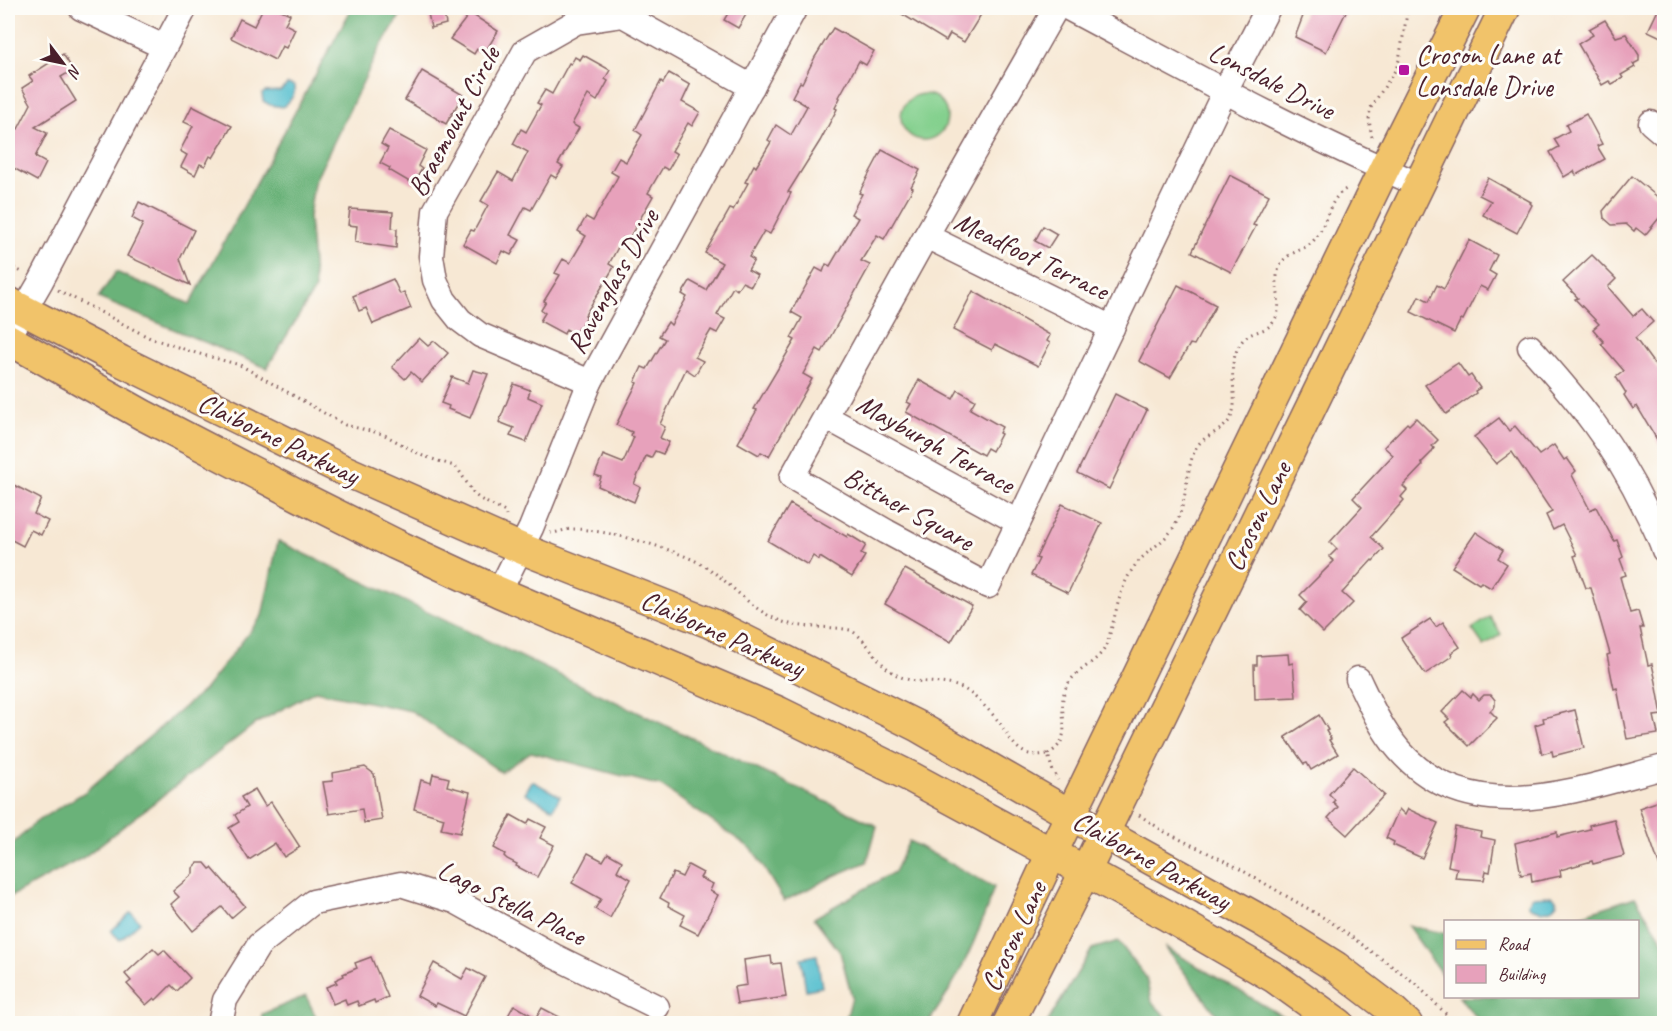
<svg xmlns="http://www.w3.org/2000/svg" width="1672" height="1031" font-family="Caveat,sans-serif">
<rect width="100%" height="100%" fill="#fdfcf7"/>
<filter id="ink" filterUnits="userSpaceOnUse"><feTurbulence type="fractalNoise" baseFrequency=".0167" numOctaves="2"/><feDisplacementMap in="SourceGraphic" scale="12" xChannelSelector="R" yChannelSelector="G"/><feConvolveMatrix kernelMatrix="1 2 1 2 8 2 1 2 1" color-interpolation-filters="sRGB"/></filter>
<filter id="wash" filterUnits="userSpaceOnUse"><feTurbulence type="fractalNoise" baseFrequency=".008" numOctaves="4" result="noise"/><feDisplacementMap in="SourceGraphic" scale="24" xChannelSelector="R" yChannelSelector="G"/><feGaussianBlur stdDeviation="1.35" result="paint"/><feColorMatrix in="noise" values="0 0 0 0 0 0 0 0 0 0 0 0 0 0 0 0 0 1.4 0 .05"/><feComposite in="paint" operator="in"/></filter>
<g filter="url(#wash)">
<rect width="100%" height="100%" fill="#f7e8d4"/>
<g fill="#84d08e" stroke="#67785c" stroke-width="1.5">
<circle cx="924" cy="117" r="23"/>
<path d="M1490,617L1501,634L1484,646L1472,629Z"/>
</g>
<g fill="#6bb279" stroke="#5a6852" stroke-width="1.5">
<path d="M352,8H405L379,49L314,183L309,216L315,289L267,368L98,298L116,272L190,304Z"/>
<path d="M278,541L877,826L867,862L834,876L784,901L753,850L661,786L531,752L501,772L411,711L315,691L255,724L84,857L8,898V848L37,821L85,792L204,690L262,616Z"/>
<path d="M909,841L994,887C978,938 959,979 928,1023H845L852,997L840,952L814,918L894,872Z"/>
<path d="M1635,897L1664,942V1023H1481L1459,997L1638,996V922L1564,921Z"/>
<path d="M1408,926L1445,933V979Z"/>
<path d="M1118,941L1146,977L1151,1001L1172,1023H1047L1092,949Z"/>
<path d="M1165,947L1294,1023H1223Z"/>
<path d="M306,996L317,1019L322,1023H262V1014Z"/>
</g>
<g fill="#52bece" stroke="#4e6e7c" stroke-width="1.5">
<path d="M288,84L294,86C297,94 289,102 283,107L270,105L263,101L262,94L265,92L280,91Z"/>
<path d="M532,781L560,796L553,809L525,793Z"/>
<path d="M1552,896L1556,899L1557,903C1551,913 1535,913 1528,904L1532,897Z"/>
<path d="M131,912L140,922L120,940L111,931Z"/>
<path d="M817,955L822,987L806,990L801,958Z"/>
</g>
<g id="blocks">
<g fill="#e7a1bb">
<path d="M263,8H277L290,14L285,24L295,29L286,48L282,46L275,60L231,38L240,19L254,26Z"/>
<path d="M731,8H747L745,12L747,13L738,28L724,20Z"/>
<path d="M892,8H985L964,42L950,34L946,41Z"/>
<path d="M1306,8H1348L1326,52L1295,37Z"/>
<path d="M1659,8H1665V39L1648,31Z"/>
<path d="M443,9L446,24L431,28L428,13Z"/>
<path d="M470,13L498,31L484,54L477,49L474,54L450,39Z"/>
<path d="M1605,20L1616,37L1626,34L1639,55V61L1633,64L1635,67L1621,75L1623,78L1612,84L1609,81L1602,85L1578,44L1593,35L1589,29Z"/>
<path d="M833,28L874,51L866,65L859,61L839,97L840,98L835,108L837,109L820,141L788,192L791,193L770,234L764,231L749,257L754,260L748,270L757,275L751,286L742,282L737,290L733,287L717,315L725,319L717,333L711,330L695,357L703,361L695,375L686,369L660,424L665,427L660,438L669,442L663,454L655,451L651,458L646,456L634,484L640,487L634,502L598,486L601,477L595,475L603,455L623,463L634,437L631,436L632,432L616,425L637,383L635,382L642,367L647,369L665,339L659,336L668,322L671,325L687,297L682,294L690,281L706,290L722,263L705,253L730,209L733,210L748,183L745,182L754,165L756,167L771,142L768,140L776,125L791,135L807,106L792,97L800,82L802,83L815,57Z"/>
<path d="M63,54L73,70L61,77L76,101L35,127L47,133L35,157L46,163L37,181L8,165V134L12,125L18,129L31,104L22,88L33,81L29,76Z"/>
<path d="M583,55L610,70L605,79L608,81L597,101L588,95L572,124L579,128L558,164L563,167L556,178L551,175L531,210L525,207L510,235L520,240L511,255L503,251L497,263L463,244L471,230L474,231L488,205L481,201L498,172L513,181L528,152L513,144L521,129L526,132L541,105L537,103L545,90L552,94L569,63L571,64L575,57L580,60Z"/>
<path d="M422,71L463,95L446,124L405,100Z"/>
<path d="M669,73L690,85L682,102L700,112L692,126L688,123L672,151L677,154L668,170L663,167L648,193L653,196L628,240L623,238L609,264L614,267L585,315L587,316L580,328H578L575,334L566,329L564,334L540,321L545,313L541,310L546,302L544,301L560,275L555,273L563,259L570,263L586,236L578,231L586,217L593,221L610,191L618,176L611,172L619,158L626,162L642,135L635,130L661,81L663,83Z"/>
<path d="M192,106L232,126L213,158L210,156L205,166L200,164L195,175L181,167L187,155L180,151L193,126L184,122Z"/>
<path d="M1586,114L1602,144L1597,146L1605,159L1576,175L1574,171L1564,177L1550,152L1559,147L1554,139L1569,131L1566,125Z"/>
<path d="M389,130L426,150L418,166L422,169L413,184L389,170L390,168L380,163L388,148L381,144Z"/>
<path d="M882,150L920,170L911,187L913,188L884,239L877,235L861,261L870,265L822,352L817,349L803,374L812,379L769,456L761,452L759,455L738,443L757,410L754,409L795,340L791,338L802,318L791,312L816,268L823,272L826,264L830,266L858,218L851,214L862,194L859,193Z"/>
<path d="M1230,175L1269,195L1253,225L1256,226L1231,272L1192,252Z"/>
<path d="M1632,176L1665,203V211L1645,235L1636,228L1634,231L1626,224L1612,225L1604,218L1603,211Z"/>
<path d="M1488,178L1531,202L1530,203L1532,205L1517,233L1483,215L1491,201L1479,195Z"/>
<path d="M139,202L194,230L180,259L190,285L127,256L143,224L132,218Z"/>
<path d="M350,209L393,212L392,228L397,229L396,248L355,242L357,226L348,225Z"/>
<path d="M1043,226L1057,234L1048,248L1035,241Z"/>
<path d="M1469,240L1497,255L1489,271L1496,275L1488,290L1480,286L1463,320L1461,319L1454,333L1411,312L1419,296L1429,301L1437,285L1444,289Z"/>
<path d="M1592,255L1616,279L1608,287L1633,316L1642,309L1653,322L1635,338L1665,379V453L1637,406L1633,409L1624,395L1626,393L1616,377L1624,371L1601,344L1604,342L1593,329L1599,324L1575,299L1578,298L1563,282Z"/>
<path d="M393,279L400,294L404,292L411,308L373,324L366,308L359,311L353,296Z"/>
<path d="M1178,285L1216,305L1194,345L1190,344L1170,378L1139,361Z"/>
<path d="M973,291L1050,335L1047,341L1050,343L1038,366L995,344L992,350L953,330Z"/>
<path d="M419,338L428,346L434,341L448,353L422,382L411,372L405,379L392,367Z"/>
<path d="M1458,363L1468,377L1471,375L1480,388L1475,391L1476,393L1446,414L1425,385Z"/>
<path d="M473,370L488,374L470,418L448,409L449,406L441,403L452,377L468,383Z"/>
<path d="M919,380L953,399L958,390L975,400L970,409L1002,427L999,433L1001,434L992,451L987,448L983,455L906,412L911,404L907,402Z"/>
<path d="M514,384L530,390L528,397L542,403L526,442L510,436L514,428L499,422Z"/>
<path d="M1115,394L1147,410L1109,489L1077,473Z"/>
<path d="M1416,418L1438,440L1432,446L1434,448L1431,453L1421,463L1423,465L1403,486L1407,490L1401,497L1404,500L1371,537L1384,549L1373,561L1372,560L1342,593L1353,603L1323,633L1300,610L1307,602L1300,595L1334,561L1329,557L1337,549L1330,542L1362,507L1353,498L1393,455L1384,447L1407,423L1409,425Z"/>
<path d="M1499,418L1509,431L1515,426L1539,455L1554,445L1564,460L1567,458L1576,471L1572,475L1590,510L1596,507L1614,541L1617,540L1623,557L1620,559L1626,575L1620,577L1630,613L1638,611L1643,628H1640L1648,665L1652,664L1656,682L1662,715L1654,716L1658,734L1627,739L1617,688L1614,689L1607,655L1610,654L1591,588H1586L1574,556L1577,555L1562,525L1553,530L1546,515L1552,512L1512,452L1496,464L1474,437Z"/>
<path d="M8,482L41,499L34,514L48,521L41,535L31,530L23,546L8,538Z"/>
<path d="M790,504L847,537L848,534L866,545L861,554L865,556L852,577L820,557L819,560L813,556L808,565L768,541Z"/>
<path d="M1062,504L1102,523L1068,593L1031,575L1039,559L1036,558Z"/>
<path d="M1476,532L1503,550L1498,558L1507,564L1491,588L1481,582L1479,584L1452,567Z"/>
<path d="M905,569L972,606L951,642L885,604Z"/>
<path d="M1430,619L1436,627L1443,622L1460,647L1451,653L1452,656L1425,674L1401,638Z"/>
<path d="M1288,654L1289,664L1293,663L1296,697L1255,699L1254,665H1257V656Z"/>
<path d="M1463,690L1471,697L1473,694L1479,700L1484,695H1491L1495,700V706L1490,711L1497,718L1469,746L1445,722L1449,719L1442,712Z"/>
<path d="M1575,710L1584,748L1553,756L1552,751L1542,754L1535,725L1544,722L1543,718Z"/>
<path d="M1319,715L1328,730L1326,731L1331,739L1329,740L1338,754L1311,770L1307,763L1304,764L1285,737Z"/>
<path d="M365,767L374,774L382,820L364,823L362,809L329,814L323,782L333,781L332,773Z"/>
<path d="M1353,767L1384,795L1347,835L1328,818L1338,807L1333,802L1335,800L1329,794Z"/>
<path d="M433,774L449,778L447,786L470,792L460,833L441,829L444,818L414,809L421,780L431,783Z"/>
<path d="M255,789L265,806L271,802L300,847L284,857L275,843L249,860L229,828L239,822L235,815L247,807L241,797Z"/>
<path d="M1665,799V873H1662L1639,808Z"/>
<path d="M1399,809L1405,815L1408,809L1438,823L1422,858L1393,845L1394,842L1386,838Z"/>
<path d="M511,815L527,824L530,819L546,827L540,838L554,845L537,877L516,866L517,864L507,859L504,856L505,854L494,848Z"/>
<path d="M1614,819L1624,856L1593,864L1592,861L1560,870L1561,876L1532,882L1531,873L1521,875L1515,843L1557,832V837L1590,829L1589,825Z"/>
<path d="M1455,827L1481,832L1480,837L1495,840L1490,872L1486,871L1484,880L1455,878L1457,868L1448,866Z"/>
<path d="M588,853L603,861L608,853L622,861L617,871L631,879L610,918L595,909L601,899L572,883Z"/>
<path d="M198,863H205L210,869L212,868L245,906L231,918L222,907L193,931L171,904L179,897L173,891L193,874V868Z"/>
<path d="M688,865L703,873L700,878L713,884L710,891L718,895L698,934L680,925L685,915L668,906L669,903L660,898L673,873L682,877Z"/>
<path d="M153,948L159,954L164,950L190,978L177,991L171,985L156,1000L154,998L146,1005L127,984L131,981L125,974Z"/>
<path d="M771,956L772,964L781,963L786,997L737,1004L734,987L747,985L744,960Z"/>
<path d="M371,957L388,997L375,1003L374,1000L359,1006L357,1001L347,1005L345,999L333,1004L326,987L337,983L335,980L344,976L343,974L357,968L355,963Z"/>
<path d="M434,963L462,979L468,968L485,977L464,1016L437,1003L435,1006L417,996Z"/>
<path d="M514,1005L536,1018L542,1008L571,1023H504Z"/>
</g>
</g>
</g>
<g filter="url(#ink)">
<use href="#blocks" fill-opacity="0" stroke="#876566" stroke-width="1.5"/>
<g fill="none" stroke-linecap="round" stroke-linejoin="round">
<g stroke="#876566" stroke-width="27">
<g id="minor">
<path d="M81,8L164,47"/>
<path d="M1056,8L926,236L792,477L887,532L988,586L1225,91L1268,8"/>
<path d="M1068,8C1183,69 1298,133 1418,184"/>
<path d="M1651,123L1664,134"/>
<path d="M926,236L1112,328"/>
<path d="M8,338L41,281L185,8"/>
<path d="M1530,347C1576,398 1615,445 1645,508C1652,522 1660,536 1664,550"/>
<path d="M590,382L480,335L460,320L444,300L435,280L431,256L435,211L525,51L576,22L623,15L752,87"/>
<path d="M826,417L1018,522"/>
<path d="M499,592L531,528L590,382L795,8"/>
<path d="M1358,679C1370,704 1381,729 1399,750C1470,832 1578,789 1664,767"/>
<path d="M220,1024L225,1000L259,945L313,902L401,884L455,901L554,956L657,1007"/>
</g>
</g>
<g stroke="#876566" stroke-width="33">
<g id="major">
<path d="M8,302L121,361L339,468L520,548L710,623L917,726L1071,815L1264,922L1336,967L1391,1009L1407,1024"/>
<path d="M8,339L143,415L301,497L395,544L499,592L779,712L909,776L1166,915L1275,978L1339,1024"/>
<path d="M972,1024L1052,853L1384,169L1465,8"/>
<path d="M1008,1024L1085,872L1505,8"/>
</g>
</g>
<g stroke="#876566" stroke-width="3" stroke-dasharray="1.5 4.5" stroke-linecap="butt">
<path d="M1372,137L1369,120L1370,109L1396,69L1399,60L1408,8"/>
<path d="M8,267H12L22,272"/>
<path d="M58,290L150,338L196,353L240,365L345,425L383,434L423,456L454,466L458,469L474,494L480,499L505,512L506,516"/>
<path d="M550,533C558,533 564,529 573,529C604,529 682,550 708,568C733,585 749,608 778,620C801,630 825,625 850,630C869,640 876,663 895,674C918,688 948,676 970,693C980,701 991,712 999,722C1006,731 1012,745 1022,751C1030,756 1039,755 1048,754L1052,769L1058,780"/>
<path d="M1048,754C1075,739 1058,716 1064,693C1070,671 1094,666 1105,648C1116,621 1117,590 1134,567C1145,551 1166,542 1175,525C1188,501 1185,472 1195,450C1202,434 1224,433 1231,417C1239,400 1229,377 1234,359C1243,324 1263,338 1274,321C1285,304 1272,285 1279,268C1286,250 1305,252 1314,240C1328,225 1327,198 1348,188"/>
<path d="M1139,815L1165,832L1233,865L1331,922L1415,983L1456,1024"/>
</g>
<use href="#minor" stroke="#fff" stroke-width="24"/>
<use href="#major" stroke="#f1c36a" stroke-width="30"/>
</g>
</g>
<rect fill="#b5179e" stroke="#fdfcf7" stroke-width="2" x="1398" y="64" width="12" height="12" rx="3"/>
<g text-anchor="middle" stroke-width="6" stroke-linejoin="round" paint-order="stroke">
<g font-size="28" fill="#4a1f2b" stroke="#fdfcf7" text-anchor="start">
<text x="1416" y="64">Croson Lane at<tspan x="1416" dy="32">Lonsdale Drive</tspan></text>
</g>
<g font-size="28" fill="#4a1f2b" stroke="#fdfcf7">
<text transform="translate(1272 80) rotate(27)" y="10">Lonsdale Drive</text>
<text transform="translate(453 121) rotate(-62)" y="10">Braemount Circle</text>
<text transform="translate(1032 255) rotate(26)" y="10">Meadfoot Terrace</text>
<text transform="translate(612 281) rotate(-61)" y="10">Ravenglass Drive</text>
<text transform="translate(279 438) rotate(26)" y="10">Claiborne Parkway</text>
<text transform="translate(936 443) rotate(29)" y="10">Mayburgh Terrace</text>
<text transform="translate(909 508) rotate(29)" y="10">Bittner Square</text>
<text transform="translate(1257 516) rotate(-64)" y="10">Croson Lane</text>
<text transform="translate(723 633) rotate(24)" y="10">Claiborne Parkway</text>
<text transform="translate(1152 860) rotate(29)" y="10">Claiborne Parkway</text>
<text transform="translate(512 902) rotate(26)" y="10">Lago Stella Place</text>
<text transform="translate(1013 936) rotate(-65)" y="10">Croson Lane</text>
</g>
</g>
<rect width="1672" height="1031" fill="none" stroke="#fdfcf7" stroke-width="30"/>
<rect x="1444" y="920" width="195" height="78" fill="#fdfcf7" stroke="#b5a4a5" stroke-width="1.5"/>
<rect x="1456" y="940" width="30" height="9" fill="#f1c36a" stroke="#b5a4a5" stroke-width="1.5"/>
<text x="1498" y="950" font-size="18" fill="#4a1f2b">Road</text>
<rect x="1456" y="965" width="30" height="18" fill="#e7a1bb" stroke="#b5a4a5" stroke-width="1.5"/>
<text x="1498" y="980" font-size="18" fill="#4a1f2b">Building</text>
<g transform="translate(63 63) rotate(122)" stroke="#fdfcf7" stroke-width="4.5" paint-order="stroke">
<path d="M0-4.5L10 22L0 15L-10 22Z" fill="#4a1f2b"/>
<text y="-9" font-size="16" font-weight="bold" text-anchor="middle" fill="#4a1f2b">N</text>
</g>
</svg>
